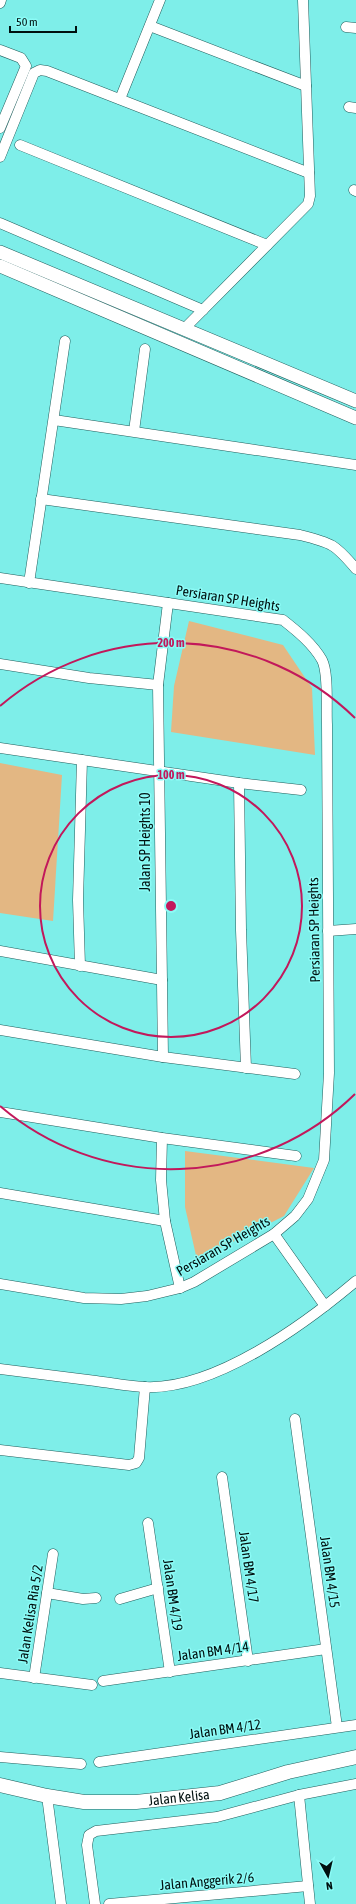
<svg xmlns="http://www.w3.org/2000/svg" width="356" height="1904" font-family="'Asap Condensed',sans-serif">
<rect width="100%" height="100%" fill="#7eeee9"/>
<g fill="#e3b783">
<path d="M189,621L283,645L312,688L315,755L171,732L174,686Z"/>
<path d="M0,763L62,775L53,921L0,913Z"/>
<path d="M185,1151L314,1168L284,1216L197,1260L185,1207Z"/>
</g>
<g fill="none" stroke-linecap="round" stroke-linejoin="round">
<g stroke="#215e5c" stroke-width="11">
<g id="minor">
<path d="M0,3L1,0"/>
<path d="M150,26L306,86"/>
<path d="M346,27L356,28"/>
<path d="M0,50L21,58L26,66L0,128"/>
<path d="M120,99L160,0"/>
<path d="M349,107L356,108"/>
<path d="M20,145L267,245"/>
<path d="M0,157L34,73L40,70L47,71L309,173"/>
<path d="M354,190L356,191"/>
<path d="M0,223L203,310"/>
<path d="M184,329L308,204L310,196L303,0"/>
<path d="M54,420L356,465"/>
<path d="M134,431L145,349"/>
<path d="M41,499L300,535C332,543 335,544 356,569"/>
<path d="M0,578L283,620C297,631 313,644 322,660C329,674 326,707 327,724L329,1073L324,1160L308,1199L295,1216L274,1234L194,1282L180,1288L147,1296L121,1299L84,1298L0,1284"/>
<path d="M29,583L65,341"/>
<path d="M0,664L89,678L158,685"/>
<path d="M0,748L239,783L301,790"/>
<path d="M239,783L241,930L246,1068"/>
<path d="M328,931L356,929"/>
<path d="M0,951L162,980"/>
<path d="M80,966L78,900L82,760"/>
<path d="M0,1030L163,1057L295,1074"/>
<path d="M163,1057L158,685L168,603"/>
<path d="M0,1112L162,1138L296,1156"/>
<path d="M162,1138L161,1180L165,1221L180,1288"/>
<path d="M0,1193L165,1221"/>
<path d="M274,1234L325,1306"/>
<path d="M0,1369C32,1373 64,1377 96,1381C112,1383 128,1386 144,1387C214,1391 305,1324 356,1281"/>
<path d="M295,1419L337,1727"/>
<path d="M0,1450L129,1465L136,1463L139,1458L145,1387"/>
<path d="M222,1477L248,1661"/>
<path d="M148,1523L170,1672"/>
<path d="M47,1593L83,1599L96,1598"/>
<path d="M120,1599L158,1588"/>
<path d="M0,1673L92,1685"/>
<path d="M34,1678L53,1554"/>
<path d="M103,1681L326,1649"/>
<path d="M0,1757L81,1764"/>
<path d="M99,1762L356,1725"/>
<path d="M299,1795L310,1904"/>
<path d="M47,1796L61,1904"/>
<path d="M95,1904L87,1845L89,1835L96,1831L217,1817L299,1795L356,1784"/>
<path d="M109,1904L308,1886"/>
</g>
</g>
<g stroke="#215e5c" stroke-width="14">
<g id="tertiary">
<path d="M0,252L356,401"/>
<path d="M0,266L356,418"/>
</g>
</g>
<g stroke="#215e5c" stroke-width="15">
<g id="secondary">
<path id="s1" d="M0,1785L47,1796L84,1802H136L220,1793L288,1772L356,1757"/>
</g>
</g>
<use href="#minor" stroke="#fff" stroke-width="10"/>
<use href="#tertiary" stroke="#fff" stroke-width="13"/>
<use href="#secondary" stroke="#fff" stroke-width="14"/>
</g>
<g fill="none" stroke="#c2185b" stroke-width="2">
<circle cx="171" cy="906" r="131"/>
<path d="M355 1094A263 263 0 0 1 0 1106M0 706A263 263 0 0 1 355 718"/>
</g>
<g text-anchor="middle" stroke-width="3" stroke-linejoin="round" paint-order="stroke">
<g font-size="14" fill="#00100f" stroke="#8bfbf6">
<text transform="translate(228 598) rotate(9)" y="5">Persiaran SP Heights</text>
<text transform="translate(145 842) rotate(-90)" y="5">Jalan SP Heights 10</text>
<text transform="translate(314 930) rotate(-91)" y="5">Persiaran SP Heights</text>
<text transform="translate(223 1246) rotate(-30)" y="5">Persiaran SP Heights</text>
<text transform="translate(249 1567) rotate(82)" y="5">Jalan BM 4/17</text>
<text transform="translate(330 1572) rotate(82)" y="5">Jalan BM 4/15</text>
<text transform="translate(173 1595) rotate(82)" y="5">Jalan BM 4/19</text>
<text transform="translate(30 1614) rotate(-81)" y="5">Jalan Kelisa Ria 5/2</text>
<text transform="translate(213 1651) rotate(-8)" y="5">Jalan BM 4/14</text>
<text transform="translate(225 1729) rotate(-8)" y="5">Jalan BM 4/12</text>
<text dy="5" stroke="none"><textPath href="#s1" startOffset="181">Jalan Kelisa</textPath></text>
<text transform="translate(207 1881) rotate(-5)" y="5">Jalan Anggerik 2/6</text>
</g>
</g>
<circle cx="171" cy="906" r="6" fill="#c2185b" stroke="#8bfbf6" stroke-width="2"/>
<g font-size="12" text-anchor="middle" font-weight="bold" fill="#c2185b" stroke="#8bfbf6" stroke-width="3" stroke-linejoin="round" paint-order="stroke">
<text x="171" y="647">200 m</text>
<text x="171" y="779">100 m</text>
</g>
<g transform="translate(328 1876) rotate(172)" stroke="#8bfbf6" stroke-width="3" paint-order="stroke">
<path d="M0-3L7 15L0 10L-7 15Z" fill="#00100f"/>
<text y="-6" font-size="11" font-weight="bold" text-anchor="middle" fill="#00100f">N</text>
</g>
<path d="M10 26v6h66v-6" fill="none" stroke="#00100f" stroke-width="2"/>
<text x="16" y="26" font-size="12" fill="#00100f" stroke="#8bfbf6" stroke-width="3" paint-order="stroke">50 m</text>
</svg>
